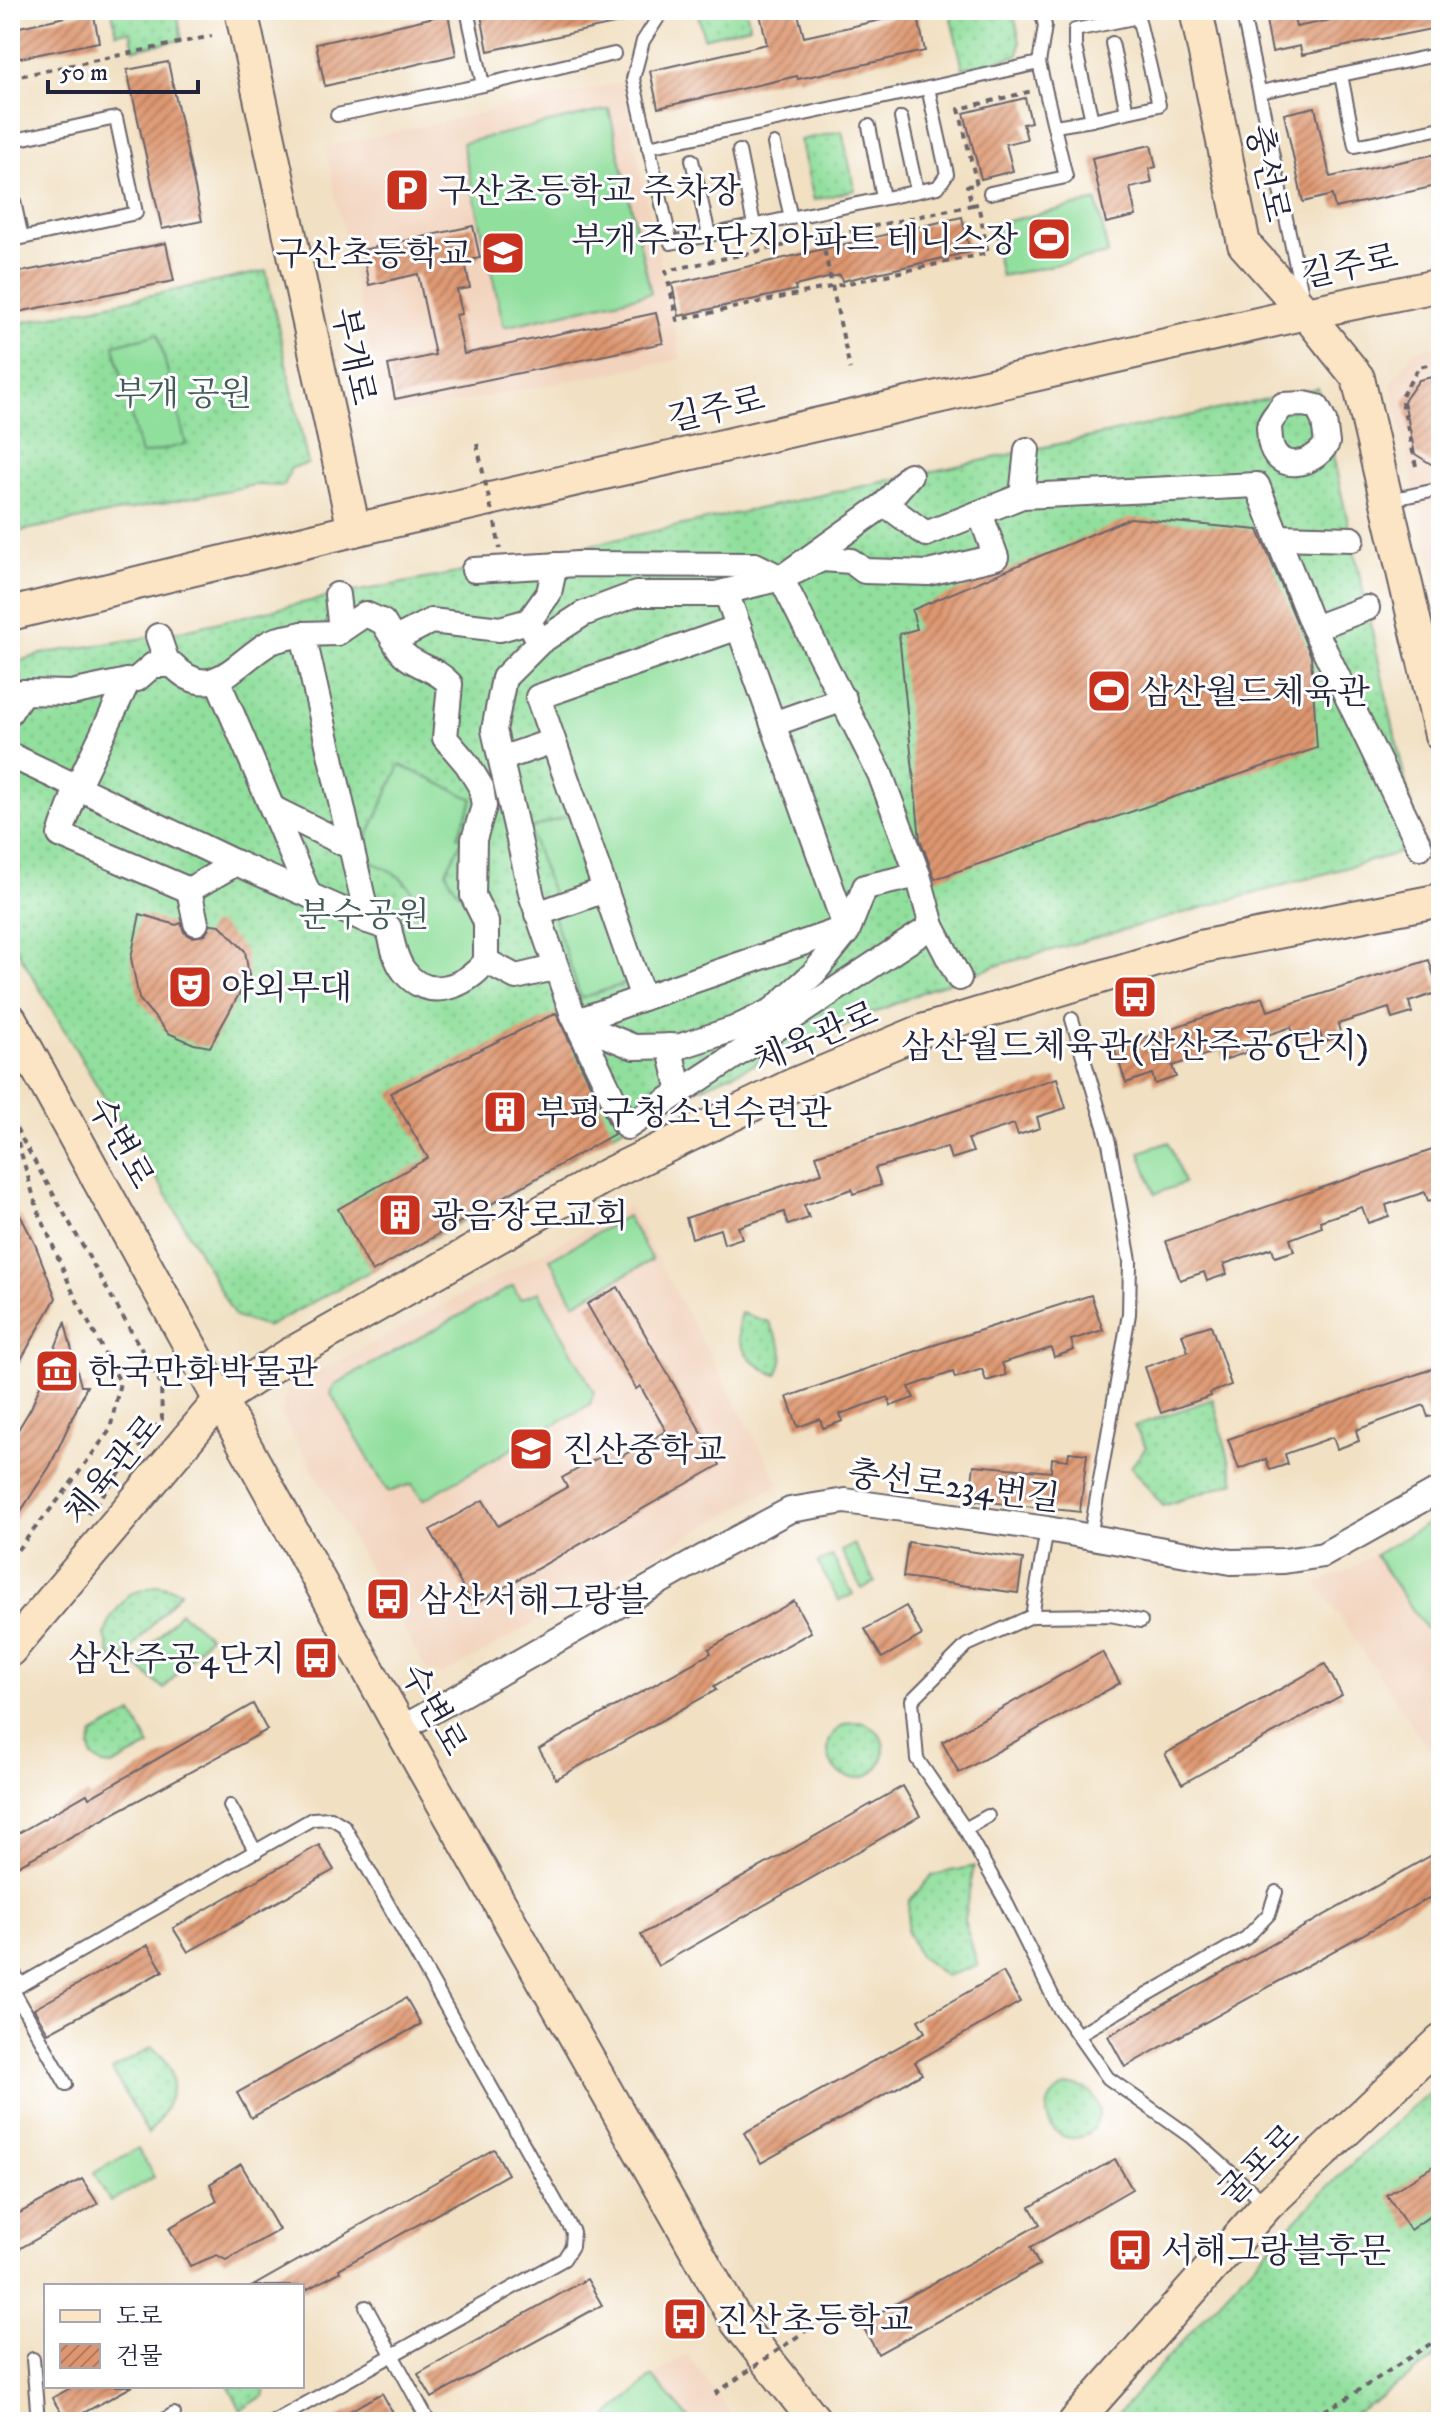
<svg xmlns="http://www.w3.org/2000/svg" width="1451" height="2432" font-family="'IM FELL DW Pica','Noto Serif KR',serif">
<defs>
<pattern id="grass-dots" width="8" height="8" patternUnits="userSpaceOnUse" patternTransform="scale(2)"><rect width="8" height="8" fill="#91df9d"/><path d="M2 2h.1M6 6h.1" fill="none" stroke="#7dbf88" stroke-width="1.8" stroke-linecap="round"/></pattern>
<pattern id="building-hatch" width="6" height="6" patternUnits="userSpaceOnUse" patternTransform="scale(2)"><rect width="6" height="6" fill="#dd966f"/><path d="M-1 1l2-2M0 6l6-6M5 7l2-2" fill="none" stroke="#b37a5c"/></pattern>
</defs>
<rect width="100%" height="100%" fill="#fff"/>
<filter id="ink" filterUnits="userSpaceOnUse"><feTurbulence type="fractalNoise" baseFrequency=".0125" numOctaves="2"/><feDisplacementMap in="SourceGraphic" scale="16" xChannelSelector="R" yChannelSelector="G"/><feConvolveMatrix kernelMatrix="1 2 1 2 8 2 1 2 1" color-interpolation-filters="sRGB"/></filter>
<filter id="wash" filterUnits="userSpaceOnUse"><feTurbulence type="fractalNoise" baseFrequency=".006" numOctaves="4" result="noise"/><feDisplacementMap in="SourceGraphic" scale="32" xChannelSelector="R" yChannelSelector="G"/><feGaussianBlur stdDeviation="1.8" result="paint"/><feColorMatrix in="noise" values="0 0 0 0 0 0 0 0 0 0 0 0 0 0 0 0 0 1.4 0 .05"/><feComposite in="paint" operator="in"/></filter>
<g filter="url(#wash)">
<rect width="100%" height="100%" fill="#f1e0c2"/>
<g fill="#f2d4be">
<path d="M622,82L681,359L384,417L325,147Z"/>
<path d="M1441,345V604L1391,384L1413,351Z"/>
<path d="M629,1206L780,1484L443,1675L427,1671L281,1414L288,1388Z"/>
<path d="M1441,1516V1767L1316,1582L1341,1574Z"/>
<path d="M687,2354L737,2422H602L652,2377Z"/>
</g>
<g fill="url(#grass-dots)" stroke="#5a806c" stroke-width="2">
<path d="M112,10H177L182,40L134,49L130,31L116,33Z"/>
<path d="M701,10H746L750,26L704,38L698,14Z"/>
<path d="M956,10H1013L1020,42L1018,56L963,68L951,19Z"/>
<path d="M842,131L855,190L814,200L800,140Z"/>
<path d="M266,271L308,464L291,468L284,486L255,485L10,533V325Z"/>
<path d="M1318,388L1420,847L1002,964L927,990L667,1102L463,1221L267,1327L235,1317L166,1193L105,1099L10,938V664L45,653L158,636L337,595L474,570Z"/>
<path d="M741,1313L769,1322C780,1345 789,1350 777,1375C749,1364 731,1343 741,1313Z"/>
<path d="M1213,1399L1235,1482L1163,1506L1131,1467L1146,1447L1134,1426Z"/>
<path d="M159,1585L181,1591L120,1662L110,1656L105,1635L110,1619L129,1594Z"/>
<path d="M132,1713L150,1746L112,1766L103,1765L92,1757L90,1747L93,1734Z"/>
<circle cx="856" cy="1750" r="28"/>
<path d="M974,1866L964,1920L978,1966L945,1976L919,1956L907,1932L909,1901L933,1875Z"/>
<path d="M152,2047C156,2051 162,2056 166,2061C183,2084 164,2116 148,2134L112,2070Z"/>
<path d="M1441,2082V2354L1345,2422H1111C1215,2303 1321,2186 1441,2082Z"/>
<circle cx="1073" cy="2112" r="26"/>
<path d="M229,2386H266L263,2396L241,2410Z"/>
</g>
<g fill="#91df9d" stroke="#5a806c" stroke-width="2">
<path d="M609,109L651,293L504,327L462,143Z"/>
<path d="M1097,201L1108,254L1001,276L990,225Z"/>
<path d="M158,334L186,444L141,455L114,345Z"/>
<path d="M736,634L840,926L646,993L545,701Z"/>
<path d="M400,765L473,799L458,836L463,839L446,871C452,889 466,897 474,913C480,925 477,945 478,958C451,977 441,984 410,967C401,932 393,924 412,891C401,872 379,866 359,856Z"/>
<path d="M573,814L599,889L556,904L529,829Z"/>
<path d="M601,898L630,982L581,998L553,915Z"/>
<path d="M1169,1142L1184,1183L1155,1194L1140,1152Z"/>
<path d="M627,1216L652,1260L574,1303L550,1259Z"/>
<path d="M513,1286L520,1299L539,1292L594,1392L590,1404L423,1500L412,1484L388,1492L331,1394L335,1384Z"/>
<path d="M1441,1516V1651L1375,1555Z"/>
<path d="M854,1544L875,1582L862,1589L841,1551Z"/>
<path d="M832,1556L853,1594L839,1601L818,1563Z"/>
<path d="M180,1612L209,1636L164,1689L135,1664Z"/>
<path d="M138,2148L154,2177L110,2202L94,2173Z"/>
<path d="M653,2377L692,2422H602L652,2377Z"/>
</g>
<g id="blocks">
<g fill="url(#building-hatch)">
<path d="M480,10H646L647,17L488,51Z"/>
<path d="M759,10H797L804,37L917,12L925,51L798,79L797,76L658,108L650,71L767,44Z"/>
<path d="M1264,10H1292L1296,27L1380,10H1441V27L1302,55L1300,46L1272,52Z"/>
<path d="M93,11L99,42L10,60V29Z"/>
<path d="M448,14L456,55L325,86L316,44Z"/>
<path d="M168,62L202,221L162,229L127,70Z"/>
<path d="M1025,98L1031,122L1023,124L1027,139L1006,144L1013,171L981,179L964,113Z"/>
<path d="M1315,107L1330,177L1441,153V185L1335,208L1332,195L1303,202L1284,114Z"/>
<path d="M1151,145L1156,167L1149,169L1152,183L1130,188L1136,216L1106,223L1092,158Z"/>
<path d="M962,217L970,252L842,281L840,275L795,286L796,290L679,316L672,284Z"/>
<path d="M473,226L480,258L465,261L470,288L457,290L462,314L456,315L464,354L656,313L663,343L395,399L388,365L435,355L418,274L369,285L362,250Z"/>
<path d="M166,243L174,281L13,313L10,274Z"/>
<path d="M1441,375V462L1431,464L1415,454L1404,401L1419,380Z"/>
<path d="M1130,518L1258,530L1311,656L1317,748L935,879L920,839L899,634L917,629L912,610Z"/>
<path d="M140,914L176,925L181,923L184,932L192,937L205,935L211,924L220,925L245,951L249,976L210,1047L194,1044L168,1033L139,999L131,958Z"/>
<path d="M1429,960L1439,992L1409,1002L1412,1013L1392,1019L1389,1008L1338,1024L1341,1036L1323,1042L1320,1033L1295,1040L1291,1027L1244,1043L1248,1052L1224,1060L1220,1050L1172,1066L1176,1077L1155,1084L1152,1074L1126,1083L1114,1048L1263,997L1268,1011Z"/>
<path d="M556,1013L614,1134L372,1272L338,1209L428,1158L390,1093Z"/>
<path d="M1057,1078L1066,1108L1037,1117L1040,1128L1018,1135L1014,1124L968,1139L973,1152L951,1159L947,1147L875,1168L881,1185L853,1194L852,1189L804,1205L809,1218L788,1225L784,1212L738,1227L742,1238L724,1244L720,1229L692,1238L686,1218L822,1173L816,1155Z"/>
<path d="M1441,1147V1197L1428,1201L1425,1192L1386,1205L1389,1216L1368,1223L1362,1207L1320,1221L1322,1227L1290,1239L1294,1251L1275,1257L1272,1248L1224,1264L1227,1274L1207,1281L1204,1272L1180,1280L1166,1241Z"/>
<path d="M19,1213L35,1244L56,1298L10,1379V1300L17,1249Z"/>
<path d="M618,1287L720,1465L473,1605L430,1530L483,1500L498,1526L567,1487L562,1478L605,1454L610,1463L666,1431L640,1386L636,1389L587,1304Z"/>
<path d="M1091,1295L1103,1330L1071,1340L1074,1350L1054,1357L1051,1348L1002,1363L1006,1375L986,1381L982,1369L955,1378L953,1372L909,1387L914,1398L891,1406L888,1397L840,1414L843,1421L823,1428L820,1419L798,1427L787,1397L928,1347Z"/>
<path d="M65,1323L81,1386H87L50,1466L10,1528V1443L31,1408Z"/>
<path d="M1211,1325L1231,1385L1210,1393L1211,1396L1161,1413L1145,1367L1188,1352L1182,1334Z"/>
<path d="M1441,1366V1413L1428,1417L1424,1405L1356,1430L1359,1441L1337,1449L1333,1437L1285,1454L1288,1464L1270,1470L1266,1459L1239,1469L1228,1439Z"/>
<path d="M1069,1452L1087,1454L1080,1512L970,1500L974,1465L1051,1472L1052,1458L1068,1460Z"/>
<path d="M908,1542L1023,1559L1018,1593L903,1577Z"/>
<path d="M794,1601L811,1632L714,1686L716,1690L556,1779L539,1749L711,1653L709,1649Z"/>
<path d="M906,1606L922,1635L882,1658L865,1629Z"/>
<path d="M1102,1652L1120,1683L959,1773L942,1742Z"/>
<path d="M1325,1664L1342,1695L1182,1784L1165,1754Z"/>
<path d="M253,1704L267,1730L10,1870V1838L87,1794L89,1798Z"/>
<path d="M903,1786L920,1816L658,1966L641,1935Z"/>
<path d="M319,1845L334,1870L188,1952L173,1928Z"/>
<path d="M1441,1850V1891L1125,2067L1108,2036Z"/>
<path d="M148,1945L163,1971L48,2033L34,2009Z"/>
<path d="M1003,1972L1020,2002L915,2062L922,2074L761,2163L744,2133L925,2032L918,2020Z"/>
<path d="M406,1998L421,2024L251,2118L237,2093Z"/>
<path d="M494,2149L508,2174L339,2269L340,2272L302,2292V2286H253Z"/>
<path d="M1115,2159L1132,2189L1030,2248L1039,2265L878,2354L861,2323L1040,2224L1030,2207Z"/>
<path d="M1441,2161V2208L1410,2230L1387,2195Z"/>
<path d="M241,2164L279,2230L226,2260L217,2255L190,2266L169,2228L217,2201L210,2184Z"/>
<path d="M82,2179L98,2204L10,2254V2218Z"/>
<path d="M587,2279L602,2305L432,2398L418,2374Z"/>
<path d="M74,2386H133L67,2422L52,2398Z"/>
<path d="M382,2393L398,2422H330Z"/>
</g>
</g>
</g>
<g filter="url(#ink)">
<use href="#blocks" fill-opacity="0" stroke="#6a646a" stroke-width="2"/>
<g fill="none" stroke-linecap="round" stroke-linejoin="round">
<g stroke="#6a646a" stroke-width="16">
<g id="lane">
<path d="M1242,10L1302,294"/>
<path d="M1112,43L1127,112L1159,105L1138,17L1075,30V47L1092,120L1127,112"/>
<path d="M1341,75L1355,146L1441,128"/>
<path d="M483,85L614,54"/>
<path d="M928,88L1039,63"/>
<path d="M1260,92L1441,54"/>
<path d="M337,115L483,85L467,10"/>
<path d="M901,118L917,191"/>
<path d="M869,126L883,198"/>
<path d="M1055,126L1092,120"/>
<path d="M10,141L116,118L136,213L22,238L10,183"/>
<path d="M774,144L791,218"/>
<path d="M648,147L928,88L947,174L938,187L671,243L633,79L643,41L663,10"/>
<path d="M739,151L754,225"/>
<path d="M692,160L709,235"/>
<path d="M990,193L1066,177L1039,63L1045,26L1041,10"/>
<path d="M1389,500L1441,489"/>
<path d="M1072,1019L1109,1143L1130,1261L1129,1314L1090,1537"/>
<path d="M1047,1529L1032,1616L967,1645L912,1700L917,1759L965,1829L1004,1898L1058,2007L1108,2078L1191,2137L1267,2205"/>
<path d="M1032,1616L1110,1615L1141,1621"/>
<path d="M230,1806L256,1852"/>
<path d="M965,1829L988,1816"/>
<path d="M10,1966L21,1985"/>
<path d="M13,1990L66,2084"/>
<path d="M10,1991L312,1819L331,1818L344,1826L573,2232L572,2246L564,2259L273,2422"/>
<path d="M1079,2034L1246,1938L1269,1914L1276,1892"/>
<path d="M366,2307L429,2422"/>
<path d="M33,2359L38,2422"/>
<path d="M160,2422L174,2414"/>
</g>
</g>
<g stroke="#6a646a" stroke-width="28">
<g id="street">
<path d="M1304,404L1317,407L1324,421L1327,443C1313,467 1275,474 1270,440C1270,439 1269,428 1269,427C1270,420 1279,411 1283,405Z"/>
<path d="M910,475L885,504L926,534L1022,496L1257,485L1311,622L1420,847"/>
<path d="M1022,496L1027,450"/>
<path d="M885,504L781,578L880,774L918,875L932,926L959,978"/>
<path d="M1278,537L1352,539"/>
<path d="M474,570L578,564L755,565L781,578"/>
<path d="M726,592L847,932"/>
<path d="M337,595L341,630"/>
<path d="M739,627L538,697L643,998L846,928"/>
<path d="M1314,628L1367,608"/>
<path d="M535,633L529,621L549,593L555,565"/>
<path d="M158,636L168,665"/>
<path d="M394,640C407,668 431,663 450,684L445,738L467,764L481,787L484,806L474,839L473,896L486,922V961L516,977L554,968"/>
<path d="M217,679L309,895"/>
<path d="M128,681L77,787L60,835L189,890"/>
<path d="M10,712L23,692L71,693L137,679L153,665H173C210,704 235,664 266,645C275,638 291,637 303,634"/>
<path d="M773,724L844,699"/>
<path d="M10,755L236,863"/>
<path d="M501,759L553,741"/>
<path d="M272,808L351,847"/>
<path d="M918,875L865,887L847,932L814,973L773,1010L734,1029L681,1046L634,1047L600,1033L573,1015L532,897L494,730L504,678L540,642L583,614L636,594H716L781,578L822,559L851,561L864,571L928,573L996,557L980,513"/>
<path d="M537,914L605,890"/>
<path d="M368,921L303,634L337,633L365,614L383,622L394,640L431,621L500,629L529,621"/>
<path d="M196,923L189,890L236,863L368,921L389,928C392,942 395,960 404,971C426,1002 467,987 486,961"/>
<path d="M574,1017L627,1127L932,926"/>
<path d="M580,1020L643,998"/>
<path d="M669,1046L680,1091"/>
<path d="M401,1729L721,1547L790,1510L845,1501L1047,1529L1231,1562L1284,1561L1323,1555L1441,1489"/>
</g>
</g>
<g stroke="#6a646a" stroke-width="36">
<g id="secondary">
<path d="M241,10L354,530"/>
<path d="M1196,10L1244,244L1306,313L1358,378L1441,735"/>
<path d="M10,614L354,530L1306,313L1441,285"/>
<path d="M10,1019L401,1729L737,2322L816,2422"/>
<path d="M10,1650L221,1399L289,1355L609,1174L795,1084L922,1031L1200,947L1441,900"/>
<path d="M1075,2422L1267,2205L1441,2041"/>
</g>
</g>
<g stroke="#6a646a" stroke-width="4" stroke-dasharray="6 6" stroke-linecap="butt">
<path d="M10,78L212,36"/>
<path d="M972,205L978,204L988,253L677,320L666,271L972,205L967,186L977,185L959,109L1032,91"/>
<path d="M822,239L850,369"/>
<path d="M477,444L484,477"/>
<path d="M1416,466L1401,397L1419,367L1441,362"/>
<path d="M495,523L500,549"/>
<path d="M10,1118L161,1384L162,1419L88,1514"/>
<path d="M10,1201L11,1121"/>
<path d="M10,1559L63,1494L110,1430L120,1382L74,1295L37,1208L14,1129"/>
<path d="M1303,2422L1344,2400L1441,2337"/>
</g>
<use href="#lane" stroke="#fff" stroke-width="12"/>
<use href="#street" stroke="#fff" stroke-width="24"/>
<use href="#secondary" stroke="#fce5c4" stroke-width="32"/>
<g stroke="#6a646a" stroke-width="4" stroke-dasharray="6 6" stroke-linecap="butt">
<path d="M485,481L493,517"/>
<path d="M715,2394L814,2325"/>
</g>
</g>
</g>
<defs>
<g id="parking-square" transform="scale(2.3)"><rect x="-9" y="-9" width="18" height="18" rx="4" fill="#c8321e" stroke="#fff"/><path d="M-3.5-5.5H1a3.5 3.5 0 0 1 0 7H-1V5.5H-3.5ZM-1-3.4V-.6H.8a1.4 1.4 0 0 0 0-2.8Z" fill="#fff"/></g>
<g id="stadium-square" transform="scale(2.3)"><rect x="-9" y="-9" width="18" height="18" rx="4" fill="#c8321e" stroke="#fff"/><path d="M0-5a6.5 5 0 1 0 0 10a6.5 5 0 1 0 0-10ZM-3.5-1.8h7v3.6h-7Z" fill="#fff"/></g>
<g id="school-square" transform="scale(2.3)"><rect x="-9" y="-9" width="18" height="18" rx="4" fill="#c8321e" stroke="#fff"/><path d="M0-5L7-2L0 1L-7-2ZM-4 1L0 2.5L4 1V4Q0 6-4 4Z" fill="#fff"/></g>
<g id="theatre-square" transform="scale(2.3)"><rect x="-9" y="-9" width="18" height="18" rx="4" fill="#c8321e" stroke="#fff"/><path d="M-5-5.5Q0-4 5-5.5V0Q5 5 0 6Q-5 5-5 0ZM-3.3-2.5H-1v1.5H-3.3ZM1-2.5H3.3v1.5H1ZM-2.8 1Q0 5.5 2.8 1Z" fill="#fff"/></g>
<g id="bus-square" transform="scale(2.3)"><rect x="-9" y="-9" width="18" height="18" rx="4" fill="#c8321e" stroke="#fff"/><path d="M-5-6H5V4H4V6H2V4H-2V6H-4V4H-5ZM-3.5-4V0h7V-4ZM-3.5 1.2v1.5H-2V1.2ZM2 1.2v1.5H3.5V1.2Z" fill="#fff"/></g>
<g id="building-square" transform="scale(2.3)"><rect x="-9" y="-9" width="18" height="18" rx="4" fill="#c8321e" stroke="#fff"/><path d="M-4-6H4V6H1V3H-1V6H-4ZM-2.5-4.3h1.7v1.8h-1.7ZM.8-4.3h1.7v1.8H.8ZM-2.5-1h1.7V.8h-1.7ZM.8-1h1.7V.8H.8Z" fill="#fff"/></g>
<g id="museum-square" transform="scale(2.3)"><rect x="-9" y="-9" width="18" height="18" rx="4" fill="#c8321e" stroke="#fff"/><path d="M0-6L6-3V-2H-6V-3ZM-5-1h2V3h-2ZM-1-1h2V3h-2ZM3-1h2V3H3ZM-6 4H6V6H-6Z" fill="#fff"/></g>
</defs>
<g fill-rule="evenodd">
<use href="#parking-square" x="407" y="190"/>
<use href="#stadium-square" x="1049" y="239"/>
<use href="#school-square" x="503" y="253"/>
<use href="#stadium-square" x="1109" y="691"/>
<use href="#theatre-square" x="190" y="987"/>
<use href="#bus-square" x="1135" y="997"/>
<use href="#building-square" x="505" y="1112"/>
<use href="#building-square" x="400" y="1215"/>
<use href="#museum-square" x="57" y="1371"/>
<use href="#school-square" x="531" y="1449"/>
<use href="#bus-square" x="388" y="1599"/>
<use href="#bus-square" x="316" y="1658"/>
<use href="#bus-square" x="1130" y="2250"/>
<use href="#bus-square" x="685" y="2319"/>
</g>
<g text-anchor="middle" stroke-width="6" stroke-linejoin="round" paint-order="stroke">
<g font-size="34" fill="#22223b" stroke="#fff">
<text transform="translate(1269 173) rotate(78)" y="12">충선로</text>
<text transform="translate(1349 265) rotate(-12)" y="12">길주로</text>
<text transform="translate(355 356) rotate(78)" y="12">부개로</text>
<text transform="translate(716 408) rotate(-13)" y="12">길주로</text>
<text transform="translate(815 1036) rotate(-23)" y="12">체육관로</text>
<text transform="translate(122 1142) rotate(61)" y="12">수변로</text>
<text transform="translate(112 1469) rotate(-50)" y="12">체육관로</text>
<text transform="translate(954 1485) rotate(7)" y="12">충선로234번길</text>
<text transform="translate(435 1709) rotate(61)" y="12">수변로</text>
<text transform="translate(1258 2164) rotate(-45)" y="12">굴포로</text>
</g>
<g font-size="34" fill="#22223b" stroke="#fff" text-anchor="start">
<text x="438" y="202">구산초등학교 주차장</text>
<text x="1018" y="251" text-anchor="end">부개주공1단지아파트 테니스장</text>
<text x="472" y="265" text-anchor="end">구산초등학교</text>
<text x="1140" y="703">삼산월드체육관</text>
<text x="221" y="999">야외무대</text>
<text x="1135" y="1057" text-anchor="middle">삼산월드체육관(삼산주공6단지)</text>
<text x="536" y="1124">부평구청소년수련관</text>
<text x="431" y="1227">광음장로교회</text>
<text x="88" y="1383">한국만화박물관</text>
<text x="562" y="1461">진산중학교</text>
<text x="419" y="1611">삼산서해그랑블</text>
<text x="285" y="1670" text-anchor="end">삼산주공4단지</text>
<text x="1161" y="2262">서해그랑블후문</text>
<text x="716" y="2331">진산초등학교</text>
</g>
<g font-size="34" fill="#435b58" stroke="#fff">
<text x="183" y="405">부개 공원</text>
<text x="364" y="926">분수공원</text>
</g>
</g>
<rect width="1451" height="2432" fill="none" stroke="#fff" stroke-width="40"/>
<rect x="44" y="2284" width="260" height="104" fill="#ffffff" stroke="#a7a7b1" stroke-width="2"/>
<rect x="60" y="2310" width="40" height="12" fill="#fce5c4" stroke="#a7a7b1" stroke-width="2"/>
<text x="116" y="2324" font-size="24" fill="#22223b">도로</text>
<rect x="60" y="2344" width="40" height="24" fill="url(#building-hatch)" stroke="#a7a7b1" stroke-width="2"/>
<text x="116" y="2364" font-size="24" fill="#22223b">건물</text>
<path d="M48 80v12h150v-12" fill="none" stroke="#22223b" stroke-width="4"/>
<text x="60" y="80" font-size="24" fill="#22223b" stroke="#ffffff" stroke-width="6" paint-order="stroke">50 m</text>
</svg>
